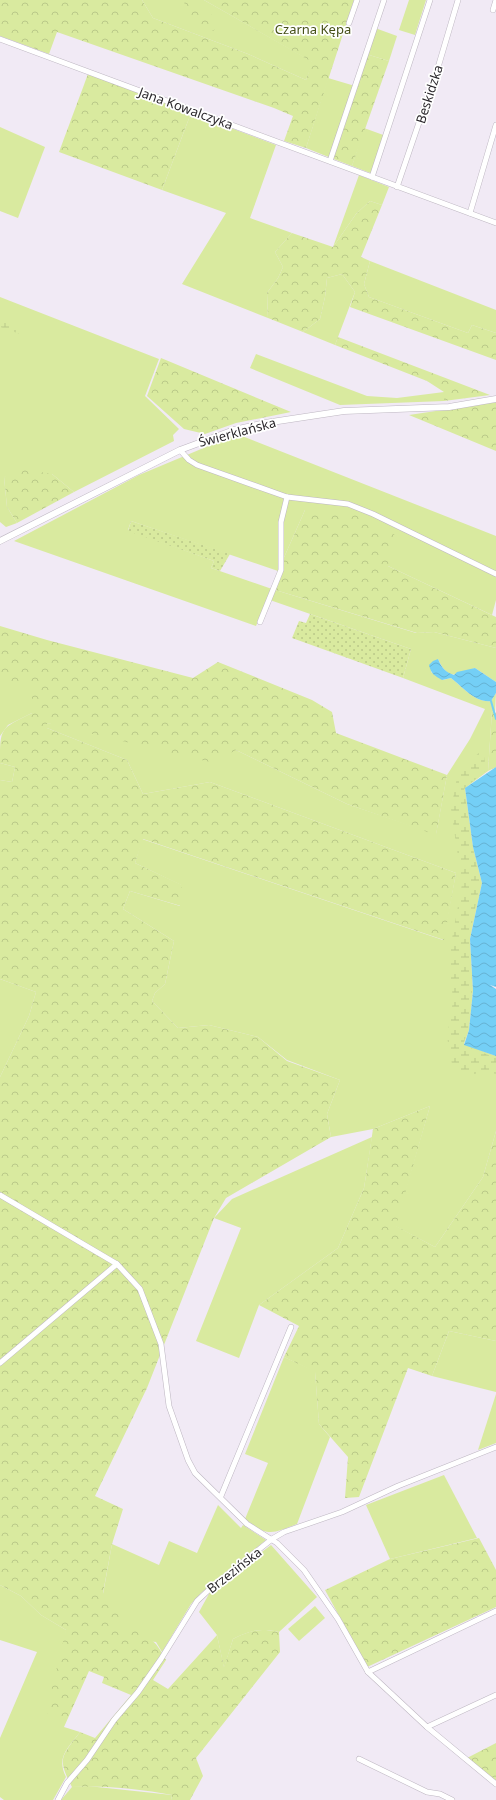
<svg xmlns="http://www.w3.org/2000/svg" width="496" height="1800" font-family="'Noto Sans',sans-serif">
<defs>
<pattern id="forest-crowns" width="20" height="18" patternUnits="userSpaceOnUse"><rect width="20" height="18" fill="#d9ea9f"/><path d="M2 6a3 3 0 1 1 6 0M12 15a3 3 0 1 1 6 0" fill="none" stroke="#bac989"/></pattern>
<pattern id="wetland-marsh" width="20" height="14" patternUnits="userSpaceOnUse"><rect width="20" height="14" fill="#d9ea9f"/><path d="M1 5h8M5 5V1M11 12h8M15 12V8" fill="none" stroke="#bac989"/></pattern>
<pattern id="garden-dots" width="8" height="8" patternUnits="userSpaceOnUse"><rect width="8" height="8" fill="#d9ea9f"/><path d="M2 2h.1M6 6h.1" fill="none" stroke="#bac989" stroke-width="1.8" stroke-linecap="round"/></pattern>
<pattern id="water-waves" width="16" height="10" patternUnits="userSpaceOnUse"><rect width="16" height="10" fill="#74cff6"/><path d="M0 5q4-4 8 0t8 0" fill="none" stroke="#65b2d3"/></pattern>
</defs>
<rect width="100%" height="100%" fill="#f1eaf5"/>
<g fill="#d9ea9f">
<path d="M142,0H204L313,62L306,80L248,54L153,18Z"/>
<path d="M409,0H426L415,35L399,30Z"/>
<path d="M375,28L397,36L389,61L366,54Z"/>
<path d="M328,78L355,86L331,158L306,148Z"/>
<path d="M191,113L276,145L250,218L292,233L275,252L283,267L278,278L267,293L268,318L182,284L226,213L162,190Z"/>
<path d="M0,127L45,147L18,218L0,211Z"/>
<path d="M364,128L386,136L373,174L352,166Z"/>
<path d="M359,175L389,187L382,205L370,201L356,214L333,247Z"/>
<path d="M370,261L496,310V333L472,325L468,333L369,297L364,284Z"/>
<path d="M342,274L355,292L335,345L303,332L320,319L325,297L327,278Z"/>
<path d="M0,297L159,359L145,396L179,429L173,435L174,441L74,492L52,474L4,477L7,507L17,523L6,527L0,522Z"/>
<path d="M256,354L367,396L397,398L444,392V401L340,405L250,368Z"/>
<path d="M237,434L496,536V600L492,615L388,566L305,510L278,571L131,521L128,530L214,561L211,568L272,589L416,633L434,632L496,648V682L475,668C456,675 448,681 438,659L431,672L443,680L451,678C463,687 475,703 491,701L496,693L495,712L492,711L488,771L465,788L473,847L482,883L470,939L473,991L469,1030L464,1044L496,1056V1131L483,1177L435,1247L395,1226L430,1106L373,1129L331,1137L327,1114L340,1080L287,1060L258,1037L209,1025L178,1028L152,1001L155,993L165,984L174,941L123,909L130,891L180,906L181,885L135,863L142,839L443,940L456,873L210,782L143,794L127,760L47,728V723L236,750L347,804L436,834L447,775L470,739L485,709L403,678L411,649L267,599L256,626L14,541L139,475Z"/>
<path d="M0,683H32V713L8,725L0,736Z"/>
<path d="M0,763L15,767L12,782L0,780Z"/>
<path d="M0,979L36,992L29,1016L0,1077Z"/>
<path d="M372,1137L364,1188L338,1248L259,1305L239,1358L196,1341L241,1228L214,1218L232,1199Z"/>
<path d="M449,1331L496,1341V1392L432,1376Z"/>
<path d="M284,1357L315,1371L319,1424L330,1437L297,1524C271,1534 268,1537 245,1519L268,1463L245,1454Z"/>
<path d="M496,1394V1443L478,1450Z"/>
<path d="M444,1475L477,1538L390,1559L366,1505Z"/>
<path d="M218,1505L241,1528L243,1525L266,1540L201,1593L191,1604L162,1652L156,1642L120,1638L103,1594L112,1544L159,1565L169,1541L197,1553Z"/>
<path d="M271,1545L317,1597L279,1632C259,1628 252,1630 233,1639L224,1668L217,1635L199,1612L210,1592Z"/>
<path d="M0,1585L21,1596L41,1615L66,1630L64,1727L80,1732C68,1748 56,1757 66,1777L53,1800H4L0,1797V1738L37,1652L0,1640Z"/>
<path d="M315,1606L325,1618L299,1641L288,1629Z"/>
<path d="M88,1786L172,1795L171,1800H61L72,1787Z"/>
</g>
<g fill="url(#forest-crowns)">
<path d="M0,0H142L153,18L248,54L306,80L312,62L204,0H354L306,148L284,141L293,116L274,108L57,32L49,54L0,36Z"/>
<path d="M184,1C198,2 212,13 220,24L213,31C192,26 188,23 184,1Z"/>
<path d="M366,54L389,61L352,166L331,158Z"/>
<path d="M88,74L191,113L162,190L59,152Z"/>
<path d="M370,201L382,205L361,257L370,261L364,284L369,297L468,333L472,325L496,333V360L350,307L355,292L342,274L327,278L325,297L320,319L303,332L268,318L267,293L278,278L283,267L275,252L292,233L333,247L356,214Z"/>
<path d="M338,337L490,395L444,401V392L427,381L335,345Z"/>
<path d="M161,358L291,412L236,423L205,434L184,429L147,396Z"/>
<path d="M496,402V451L409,415Z"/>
<path d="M23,469L52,474L74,492L17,523L7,507L4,477Z"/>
<path d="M305,510H347L395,535L388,566L496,617V648L434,632L417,633L272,589L278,571Z"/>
<path d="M0,626L47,640L193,678L218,662L312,700L332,712L336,733L447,775L436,835L347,804L236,750L214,763L47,723V728L127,760L143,794L210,782L456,873L444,940L143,839L135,863L182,885L181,906L130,891L123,909L174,941L165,984L155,993L152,1001L178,1028L209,1025L258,1037L287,1061L340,1080L327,1114L331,1137L226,1198L214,1218L147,1388L95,1496L123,1509L112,1544L103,1593L121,1615L120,1637L134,1630C154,1641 155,1640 166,1660L153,1680L168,1689L217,1635L224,1667L233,1639C251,1630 259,1628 279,1632L280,1652L196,1758L203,1776L190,1800H171L172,1795C140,1789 105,1785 72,1787C57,1758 61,1757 80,1732L95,1738L131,1695L102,1683L104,1677L89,1671L64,1727L46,1712L66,1630L41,1615L21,1596L0,1585V1077L29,1016L36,992L0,979V780L12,782L15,767L0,763C0,727 0,729 32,713V684L0,683Z"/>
<path d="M492,711L496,713V767L488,771Z"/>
<path d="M430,1106L396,1226L435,1247L483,1177L496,1131V1341L449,1331L432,1376L408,1368L359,1497L345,1498L348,1457L319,1424L315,1372L284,1357L299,1326L259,1305L338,1248L364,1188L373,1129Z"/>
<path d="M479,1538L496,1570V1607L367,1667L325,1590L390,1559Z"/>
<path d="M496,1743V1784L467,1758Z"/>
</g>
<g fill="url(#wetland-marsh)">
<path d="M0,319L6,320L26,336L0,327Z"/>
<path d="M483,749L486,770L464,789L471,838L480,883L469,939L472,991L468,1029L463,1045L496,1058V1074L485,1072L464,1076L452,1064L447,1037L453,1001L449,955L462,884L451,809L458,772Z"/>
</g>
<g fill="url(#garden-dots)">
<path d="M131,521L230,554L220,571L211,568L214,561L128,531Z"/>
<path d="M310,614L411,649L403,678L292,638L299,621L306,623Z"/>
</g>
<g fill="url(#water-waves)">
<path d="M438,659C442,668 445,672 454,675L457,672L475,668L496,682V693L491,701C475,703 463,687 451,678L442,680C435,676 431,674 429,665L433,661Z"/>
<path d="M496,767V987L490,985L496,989V1056L464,1045L469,1030L473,991L470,939L482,883L473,847L465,788Z"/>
</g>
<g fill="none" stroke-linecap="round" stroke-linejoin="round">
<path stroke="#74cff6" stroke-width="2" d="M491,701L496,719"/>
<g stroke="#beb7c2" stroke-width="6">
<g id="minor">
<path d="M493,10L496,0"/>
<path d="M349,23L357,0"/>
<path d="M0,39L496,223"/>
<path d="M330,161L384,0"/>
<path d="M372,177L430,0"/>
<path d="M397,187L439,64L458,0"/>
<path d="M470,213L496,125"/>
<path d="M180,450L189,460L197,465L287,497L348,504L373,514L496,574"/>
<path d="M260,622L281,570V522L287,497"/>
<path d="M0,1195L117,1264L140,1289L161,1344L169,1406L188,1460L195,1473L247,1524L277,1543L304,1570L338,1619L368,1672L427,1727L496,1784"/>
<path d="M0,1363L117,1264"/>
<path d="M221,1496L291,1327"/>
<path d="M368,1672L496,1611"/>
<path d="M427,1727L496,1695"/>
<path d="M359,1759L427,1792L440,1794L452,1800"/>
<path d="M58,1800L67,1783L87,1760L114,1720L138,1692L161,1659L197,1601L213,1586L272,1539L284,1532L342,1512L398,1486L496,1447"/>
</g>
</g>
<g stroke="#beb7c2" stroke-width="7">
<path id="tertiary" d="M0,541L180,450L234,430L265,423L344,411L449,407L496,399"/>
</g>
<use href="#minor" stroke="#fff" stroke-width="5"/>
<use href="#tertiary" stroke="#fff" stroke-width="6"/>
</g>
<g text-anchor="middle" stroke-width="3.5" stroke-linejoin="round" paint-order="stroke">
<g font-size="13" fill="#465018" stroke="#fff">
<text x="313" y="34">Czarna Kępa</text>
</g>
<g font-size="13" fill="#2b282c" stroke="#fff">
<text transform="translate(429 94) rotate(-72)" y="5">Beskidzka</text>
<text transform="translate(186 108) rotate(20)" y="5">Jana Kowalczyka</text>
<text transform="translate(237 432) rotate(-15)" y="5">Świerklańska</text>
<text transform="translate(234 1570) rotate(-38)" y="5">Brzezińska</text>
</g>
</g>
</svg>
